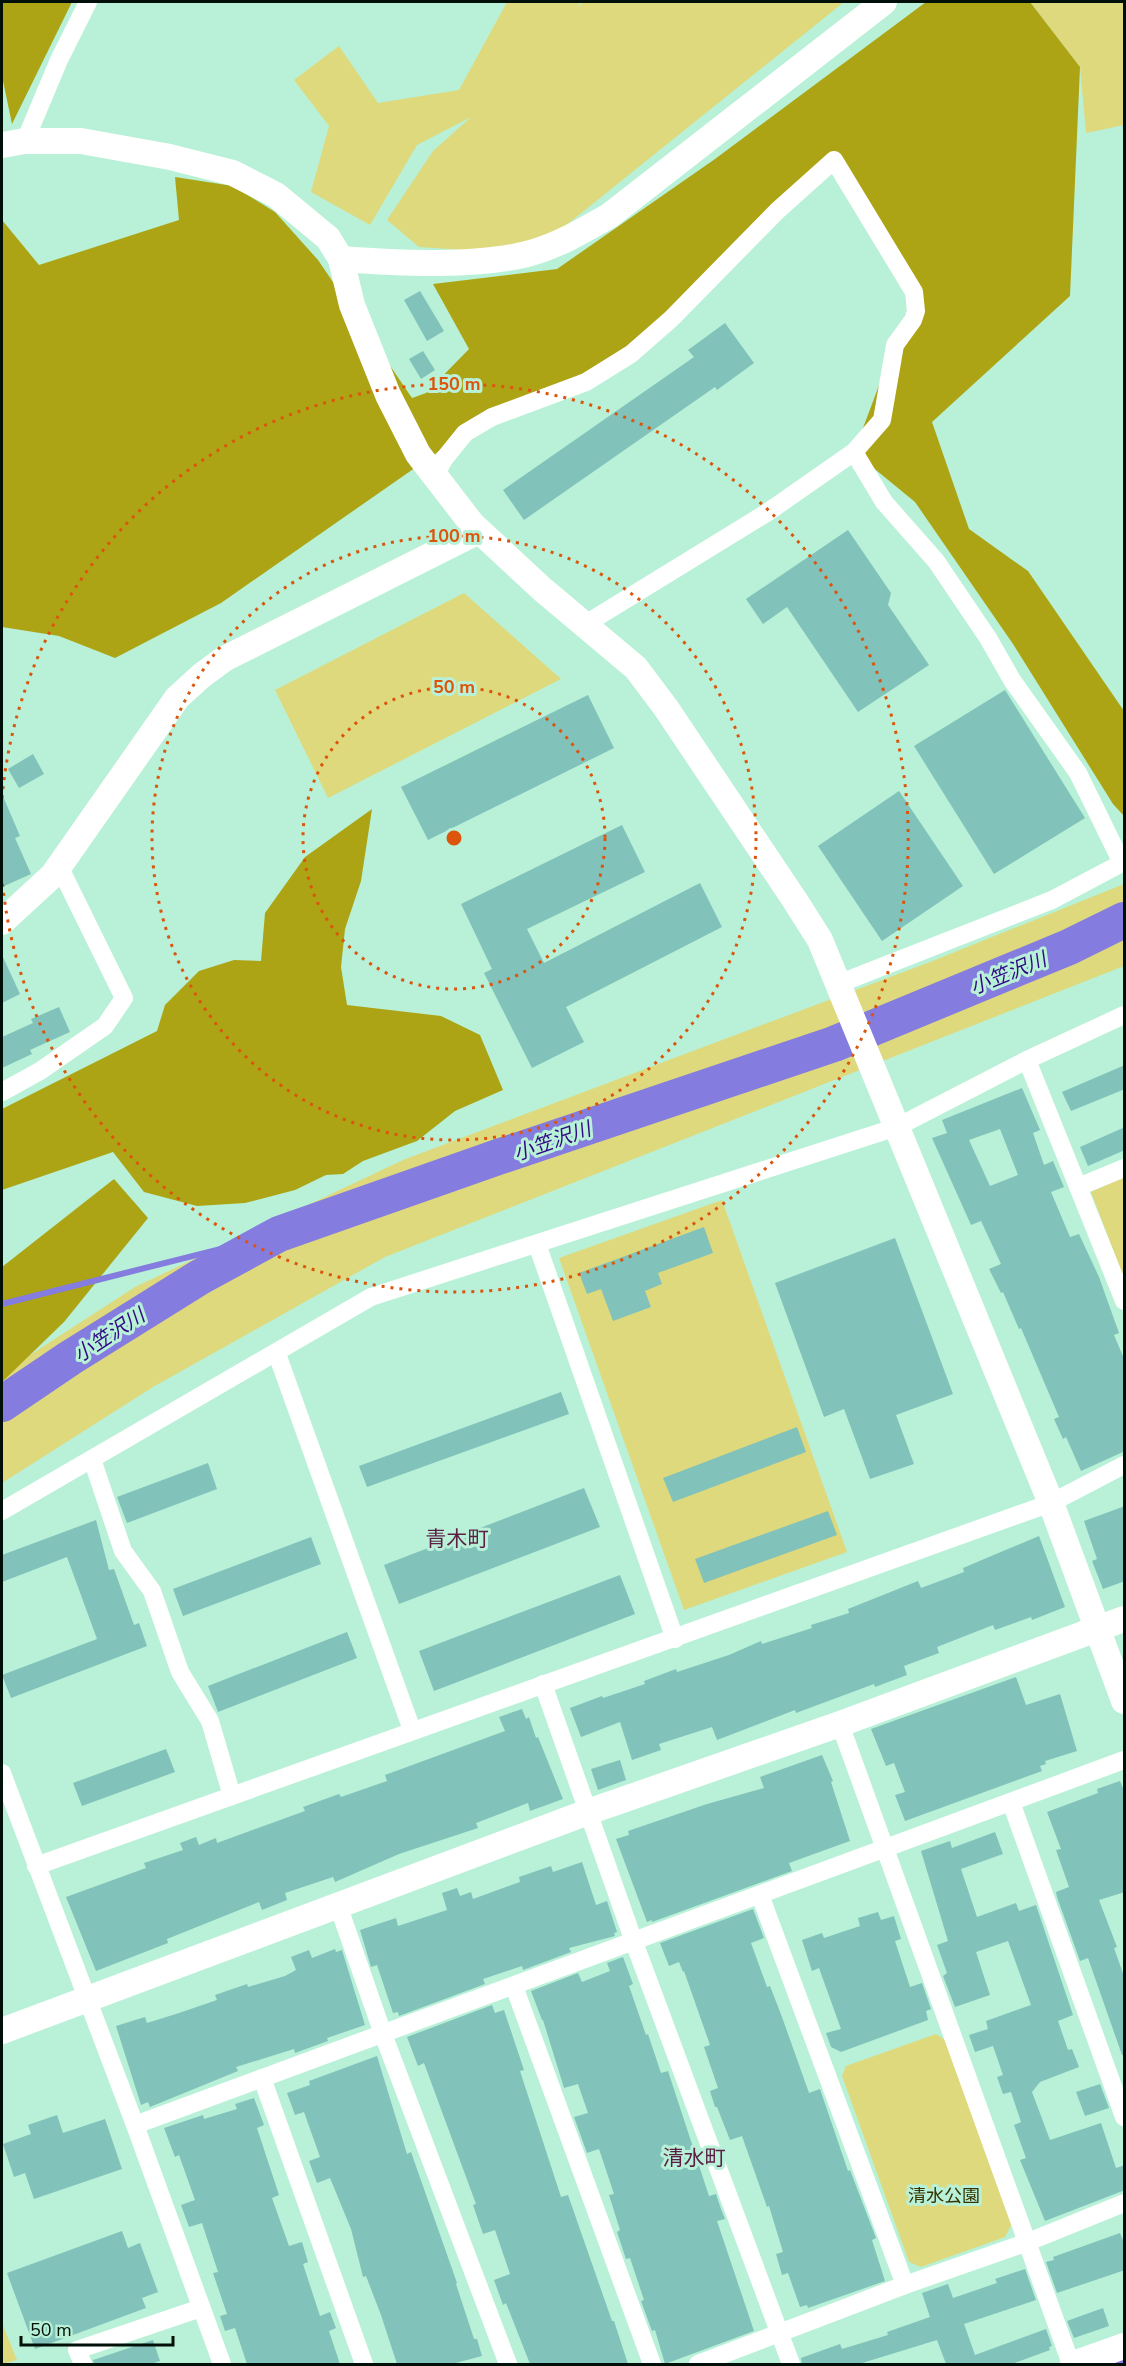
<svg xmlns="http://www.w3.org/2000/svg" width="1126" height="2366" font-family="'Nunito Sans','Noto Sans JP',sans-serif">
<rect width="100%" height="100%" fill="#b8f1d7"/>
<g fill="#dfd97d">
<path d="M507,2H581L576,9L583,2H844L549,239L478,251L419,247L387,220L433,151L471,117L417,145L370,225L311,192L329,126L294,80L339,46L378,103L459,90Z"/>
<path d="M1030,2H1124V125L1086,133L1080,67Z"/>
<path d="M464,593L561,679L328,798L275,690Z"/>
<path d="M1124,884V966L385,1257L153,1387L2,1483V1373L135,1287L403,1160L930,962Z"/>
<path d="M1124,1177V1274L1122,1273L1091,1192Z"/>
<path d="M722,1200L847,1552L684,1610L559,1258Z"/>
<path d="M936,2034L945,2040L1012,2224L1005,2237L921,2267L909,2262L842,2076L846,2066Z"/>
<path d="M2,2323L17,2360L2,2364Z"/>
</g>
<g fill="#ada415">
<path d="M2,2H72L12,124L2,76Z"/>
<path d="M926,2H1030L1080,67L1070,296L932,422L969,529L1028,571L1124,711V816L1113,804L1013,644L915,502L854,452L914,292L834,160L621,361L465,433L221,603L115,658L59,636L2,627V220L39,265L179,220L175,177L233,186L275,212L318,260L412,398L426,393L469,349L433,284L557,269L715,159Z"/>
<path d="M372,809L361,881L345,929L341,967L347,1005L441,1016L480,1035L503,1090L455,1111L417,1141L363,1161L343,1174L326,1175L295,1190L245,1203L197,1206L144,1192L113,1152L2,1190V1109L157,1031L165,1005L199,971L234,960L261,961L265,913L305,857Z"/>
<path d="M114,1179L148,1218L64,1322L2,1382V1267Z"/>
</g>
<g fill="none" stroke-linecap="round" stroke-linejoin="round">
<g stroke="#847cde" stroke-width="6">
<path d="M2,1304L276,1235"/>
<path d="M1111,2364L1124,2360"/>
</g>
<path stroke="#847cde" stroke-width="36" d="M2,1404L70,1358L200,1277L279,1234L498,1157L834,1044L1069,947L1124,920"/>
</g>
<g fill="#81c2ba" fill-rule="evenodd">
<path d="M420,291L444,331L427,341L404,300Z"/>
<path d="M725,323L754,363L717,390L715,387L524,520L503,490L694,357L688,350Z"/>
<path d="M423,351L435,370L421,379L409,359Z"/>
<path d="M848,530L891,593L888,605L929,665L858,712L787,607L763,624L746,599Z"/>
<path d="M1005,690L1085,818L994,874L914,746Z"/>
<path d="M588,695L614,748L428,840L401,787Z"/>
<path d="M33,754L44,774L19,788L8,769Z"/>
<path d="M899,791L963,886L882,941L818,846Z"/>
<path d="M2,794L20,836L15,838L31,874L2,887Z"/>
<path d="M622,825L645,872L527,929L544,963L700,883L722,927L566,1007L584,1042L532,1068L484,973L492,969L461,904Z"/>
<path d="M2,955L20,994L2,1003Z"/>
<path d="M59,1007L70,1032L30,1050L32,1054L2,1068V1037L33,1023L31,1019Z"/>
<path d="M1125,1065V1089L1071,1111L1062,1092Z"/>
<path d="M1022,1088L1040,1130L1033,1133L1044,1165L1053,1161L1064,1187L1051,1192L1070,1237L1079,1234L1099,1277L1119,1333L1114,1335L1125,1361V1451L1081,1471L1066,1437L1063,1439L1054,1419L1059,1417L1021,1328L1019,1329L1003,1292L1001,1293L989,1269L1001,1264L981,1221L971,1225L932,1138L947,1133L942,1120ZM1000,1129L1018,1175L990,1186L969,1140Z"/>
<path d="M1125,1127V1150L1088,1166L1080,1147Z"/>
<path d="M704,1227L713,1253L658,1273L662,1284L645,1291L651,1307L613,1321L601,1289L587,1294L579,1273Z"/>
<path d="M895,1238L953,1394L896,1415L914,1464L870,1479L844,1409L824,1417L775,1283Z"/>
<path d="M561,1392L569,1414L367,1487L359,1466Z"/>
<path d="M797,1427L806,1452L673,1502L663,1478Z"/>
<path d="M208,1463L217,1489L127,1523L117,1497Z"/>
<path d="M584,1488L600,1527L399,1604L384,1565Z"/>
<path d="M1125,1506V1581L1103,1589L1092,1561L1097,1559L1084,1521Z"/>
<path d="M828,1511L837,1535L704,1583L695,1559Z"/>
<path d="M96,1520L109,1570L114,1569L134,1625L139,1623L147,1646L11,1698L2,1675L97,1639L67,1557L2,1582V1555Z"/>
<path d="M1039,1536L1065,1607L1032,1620L1031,1617L995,1630L993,1625L937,1647L939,1653L904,1666L907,1675L875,1687L874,1684L796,1713L795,1710L717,1740L712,1727L659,1744L661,1750L632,1760L620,1722L581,1737L570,1708L602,1696L603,1698L645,1684L644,1681L676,1669L677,1672L729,1655L761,1641L762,1644L812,1628L811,1625L849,1613L848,1609L918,1581L921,1588L964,1572L963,1568Z"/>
<path d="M311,1537L321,1564L183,1616L173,1589Z"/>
<path d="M620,1575L635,1614L434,1691L419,1651Z"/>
<path d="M347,1632L357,1658L218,1712L208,1686Z"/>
<path d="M1016,1677L1026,1705L1060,1694L1077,1751L1045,1761L1046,1764L1040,1766L1042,1771L905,1821L895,1795L905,1792L894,1763L886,1766L871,1729Z"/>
<path d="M522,1709L526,1719L529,1717L536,1738L538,1737L563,1799L530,1811L528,1803L476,1823L478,1828L399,1854L335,1882L333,1877L285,1893L287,1900L262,1910L259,1902L167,1939L168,1943L96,1971L66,1897L146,1868L144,1863L183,1850L180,1843L196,1837L199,1845L216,1838L217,1843L305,1811L303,1807L339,1794L341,1797L387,1781L385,1775L505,1731L499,1717Z"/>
<path d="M166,1749L175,1772L82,1806L73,1783Z"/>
<path d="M822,1755L833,1781L831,1782L850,1841L789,1863L792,1871L652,1922V1920L647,1922L616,1839L629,1835L628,1831L707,1804L764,1788L760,1777Z"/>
<path d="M620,1760L626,1780L598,1790L591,1769Z"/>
<path d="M1120,1781L1125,1793V1892L1099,1900L1117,1947L1114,1948L1125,1979V2055H1122L1088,1958L1080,1961L1057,1897L1056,1892L1069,1887L1056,1850L1061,1849L1047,1812L1098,1793L1097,1789Z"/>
<path d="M995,1832L1003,1854L961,1869L977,1917L1016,1903L1019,1911L1036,1905L1073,2015L1058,2021L1068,2050L1072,2049L1079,2067L1040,2082L1032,2092L1050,2140L1101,2123L1116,2168L1125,2165V2190L1045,2221L1020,2160L1026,2158L1014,2125L1021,2122L1011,2092L1003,2094L997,2077L1003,2075L993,2046L975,2052L969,2035L988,2029L986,2021L1031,2005L1008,1941L976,1952L990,1995L955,2007L943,1976L947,1973L937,1945L948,1941L921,1851L950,1841L952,1848Z"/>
<path d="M582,1862L596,1905L607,1901L617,1932L614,1933L615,1936L569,1948L571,1952L523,1970L522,1966L483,1979L485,1984L399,2016L398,2012L393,2013L377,1965L371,1967L360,1930L396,1918L398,1926L447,1910L442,1893L457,1888L460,1896L471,1892L473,1899L520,1882L519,1877L551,1866L553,1872Z"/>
<path d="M753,1909L764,1938L751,1943L767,1987L770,1986L782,2017L809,2093L820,2089L848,2171L850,2170L876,2238L872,2240L885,2281L808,2308L807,2305L800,2307L788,2273L782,2275L776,2254L783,2252L769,2206L767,2207L742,2136L730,2140L717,2107H715L710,2091L718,2088L704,2047L710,2045L684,1971L683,1972L679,1962L669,1966L660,1943Z"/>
<path d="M878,1912L881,1920L894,1916L901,1939L895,1941L910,1987L922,1983L931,2009L926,2011L928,2020L841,2052L831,2047L826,2033L841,2029L819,1968L812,1971L802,1940L822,1933L824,1938L860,1926L858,1918Z"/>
<path d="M335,1949L336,1952L342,1950L365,2025L327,2038L328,2041L295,2053L294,2049L236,2067L238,2071L150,2107L148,2102L141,2105L116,2026L145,2017L147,2023L179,2013L217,2000L215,1995L247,1984L248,1987L285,1976L296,1970L291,1957L309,1950L312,1958Z"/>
<path d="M623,1957L633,1984L629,1986L646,2035L648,2034L661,2073L668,2071L709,2196L716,2194L721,2209L725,2219L717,2221L754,2331L665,2364L655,2330L652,2331L641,2301L644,2300L630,2258L626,2259L617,2232L620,2230L609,2195L614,2194L599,2149L587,2153L574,2117L588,2113L578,2084L564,2088L543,2020H542L531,1991L578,1973L582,1982L610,1971L607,1963Z"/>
<path d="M492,2005L495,2013L504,2010L524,2070L520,2071L561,2197L568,2195L612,2321H614L628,2364H530L506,2303L503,2305L494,2280L510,2274L495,2230L483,2234L473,2205L476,2204L424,2063L418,2066L407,2037Z"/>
<path d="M377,2056L407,2154L411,2152L457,2283L456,2284L474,2339H477L482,2356L452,2364H397L381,2315L366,2276L363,2277L351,2229L330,2178L317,2183L309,2161L320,2157L304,2112L295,2115L287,2093L310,2085L309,2081Z"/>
<path d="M1100,2084L1109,2108L1085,2116L1076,2092Z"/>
<path d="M254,2098L264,2125L257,2128L279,2195L272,2198L289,2246L302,2242L308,2262L303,2264L320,2316L330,2312L336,2328L329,2331L340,2364H247L235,2328L225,2331L220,2316L227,2314L213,2273L218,2272L202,2223L189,2227L181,2205L195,2200L179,2155L175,2157L164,2128L203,2115L204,2119L237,2109L235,2104Z"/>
<path d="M57,2115L63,2133L105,2119L122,2169L34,2199L25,2173L14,2177L3,2144L31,2134L28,2125Z"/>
<path d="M122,2231L128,2248L140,2243L158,2292L142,2298L146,2308L35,2349L7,2273Z"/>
<path d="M1120,2233L1125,2245V2270L1057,2293L1046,2262L1054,2260L1053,2257Z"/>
<path d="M1025,2269L1036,2300L964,2324L975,2355L1046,2329L1052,2346L1049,2347L1050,2350L1012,2364H946L937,2340L859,2364H802L801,2358L840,2344L842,2349L888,2335L887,2332L930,2317L922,2293L948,2284L953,2298L997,2283L995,2279Z"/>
<path d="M1103,2308L1109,2326L1074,2338L1067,2321Z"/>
<path d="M153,2340L160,2361L151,2364H94L93,2360Z"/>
</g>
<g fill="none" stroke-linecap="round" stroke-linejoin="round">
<g stroke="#fff" stroke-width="18">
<path d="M25,141L59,60L88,2"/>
<path d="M854,452L884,502L936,561L988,638L1012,680L1078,773L1122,863"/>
<path d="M435,476L444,459L465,433L492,417L586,382L631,354L671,319L777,211L834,160L914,292L916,311L913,320L895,345L882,420L854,452L768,512L584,625"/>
<path d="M838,984L1052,900L1124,862"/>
<path d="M1027,1060L1124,1301"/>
<path d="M2,1092L40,1071L105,1026L124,998L59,866"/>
<path d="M1078,1187L1124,1168"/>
<path d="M537,1244L675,1639"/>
<path d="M277,1354L412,1730"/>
<path d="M92,1459L123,1551L152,1591L180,1672L210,1721L232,1796"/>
<path d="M2,1511L371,1297L897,1127L1027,1060L1124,1015"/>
<path d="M543,1684L634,1942L791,2364"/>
<path d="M840,1724L1071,2364"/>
<path d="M2,1773L135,2125L222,2364"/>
<path d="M1011,1802L1124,2117"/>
<path d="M36,1866L1051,1503L1124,1465"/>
<path d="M760,1895L905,2285"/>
<path d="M338,1905L383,2034L508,2364"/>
<path d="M514,1986L652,2364"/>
<path d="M262,2078L364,2364"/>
<path d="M135,2125L1124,1760"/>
<path d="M83,2364L77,2350L201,2308"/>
<path d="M698,2364L905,2285L1028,2242L1124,2203"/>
</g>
<g stroke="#fff" stroke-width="26">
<path d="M2,145L25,141H81L170,157L233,173L276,195L328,238L341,259C396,263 481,268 534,252C561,244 584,230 609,216L884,2"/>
<path d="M341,259L352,305L388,395L418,454L472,524L542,589L636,668L666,708L796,902L820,940L1051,1503L1124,1701"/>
<path d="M2,922L53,875L177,698L201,676L224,659L479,531"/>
<path d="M2,2031L588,1812L840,1724L1124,1619"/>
<path d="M1073,2364L1124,2346"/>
</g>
</g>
<g fill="none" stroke="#dc550c" stroke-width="3" stroke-dasharray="3 6">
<circle cx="454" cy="838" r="151"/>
<circle cx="454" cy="838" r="302"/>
<path d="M2 798A454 454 0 1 1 2 878"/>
</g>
<g text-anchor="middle" stroke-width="6" stroke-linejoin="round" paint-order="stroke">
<g font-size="18" fill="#373300" stroke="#b8f1d7">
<text x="944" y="2202">清水公園</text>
</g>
<g font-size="20" font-style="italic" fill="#320984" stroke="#b8f1d7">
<text transform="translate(1008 973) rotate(-22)" y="7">小笠沢川</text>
<text transform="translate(552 1141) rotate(-19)" y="7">小笠沢川</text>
<text transform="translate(109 1335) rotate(-33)" y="7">小笠沢川</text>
</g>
<g font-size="21" fill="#5b1e44" stroke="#b8f1d7">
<text x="457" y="1546">青木町</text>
<text x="694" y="2165">清水町</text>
</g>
</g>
<circle cx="454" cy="838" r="9" fill="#dc550c" stroke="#b8f1d7" stroke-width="3"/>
<g font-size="18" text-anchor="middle" font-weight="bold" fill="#dc550c" stroke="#b8f1d7" stroke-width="6" stroke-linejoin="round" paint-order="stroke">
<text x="454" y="390">150 m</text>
<text x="454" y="542">100 m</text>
<text x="454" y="693">50 m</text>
</g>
<rect width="1126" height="2366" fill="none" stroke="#001009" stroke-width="6"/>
<path d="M21 2336v9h152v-9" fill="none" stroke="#001009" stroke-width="3"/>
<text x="30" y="2336" font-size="18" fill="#001009" stroke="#b8f1d7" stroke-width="4.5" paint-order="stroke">50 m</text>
</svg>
